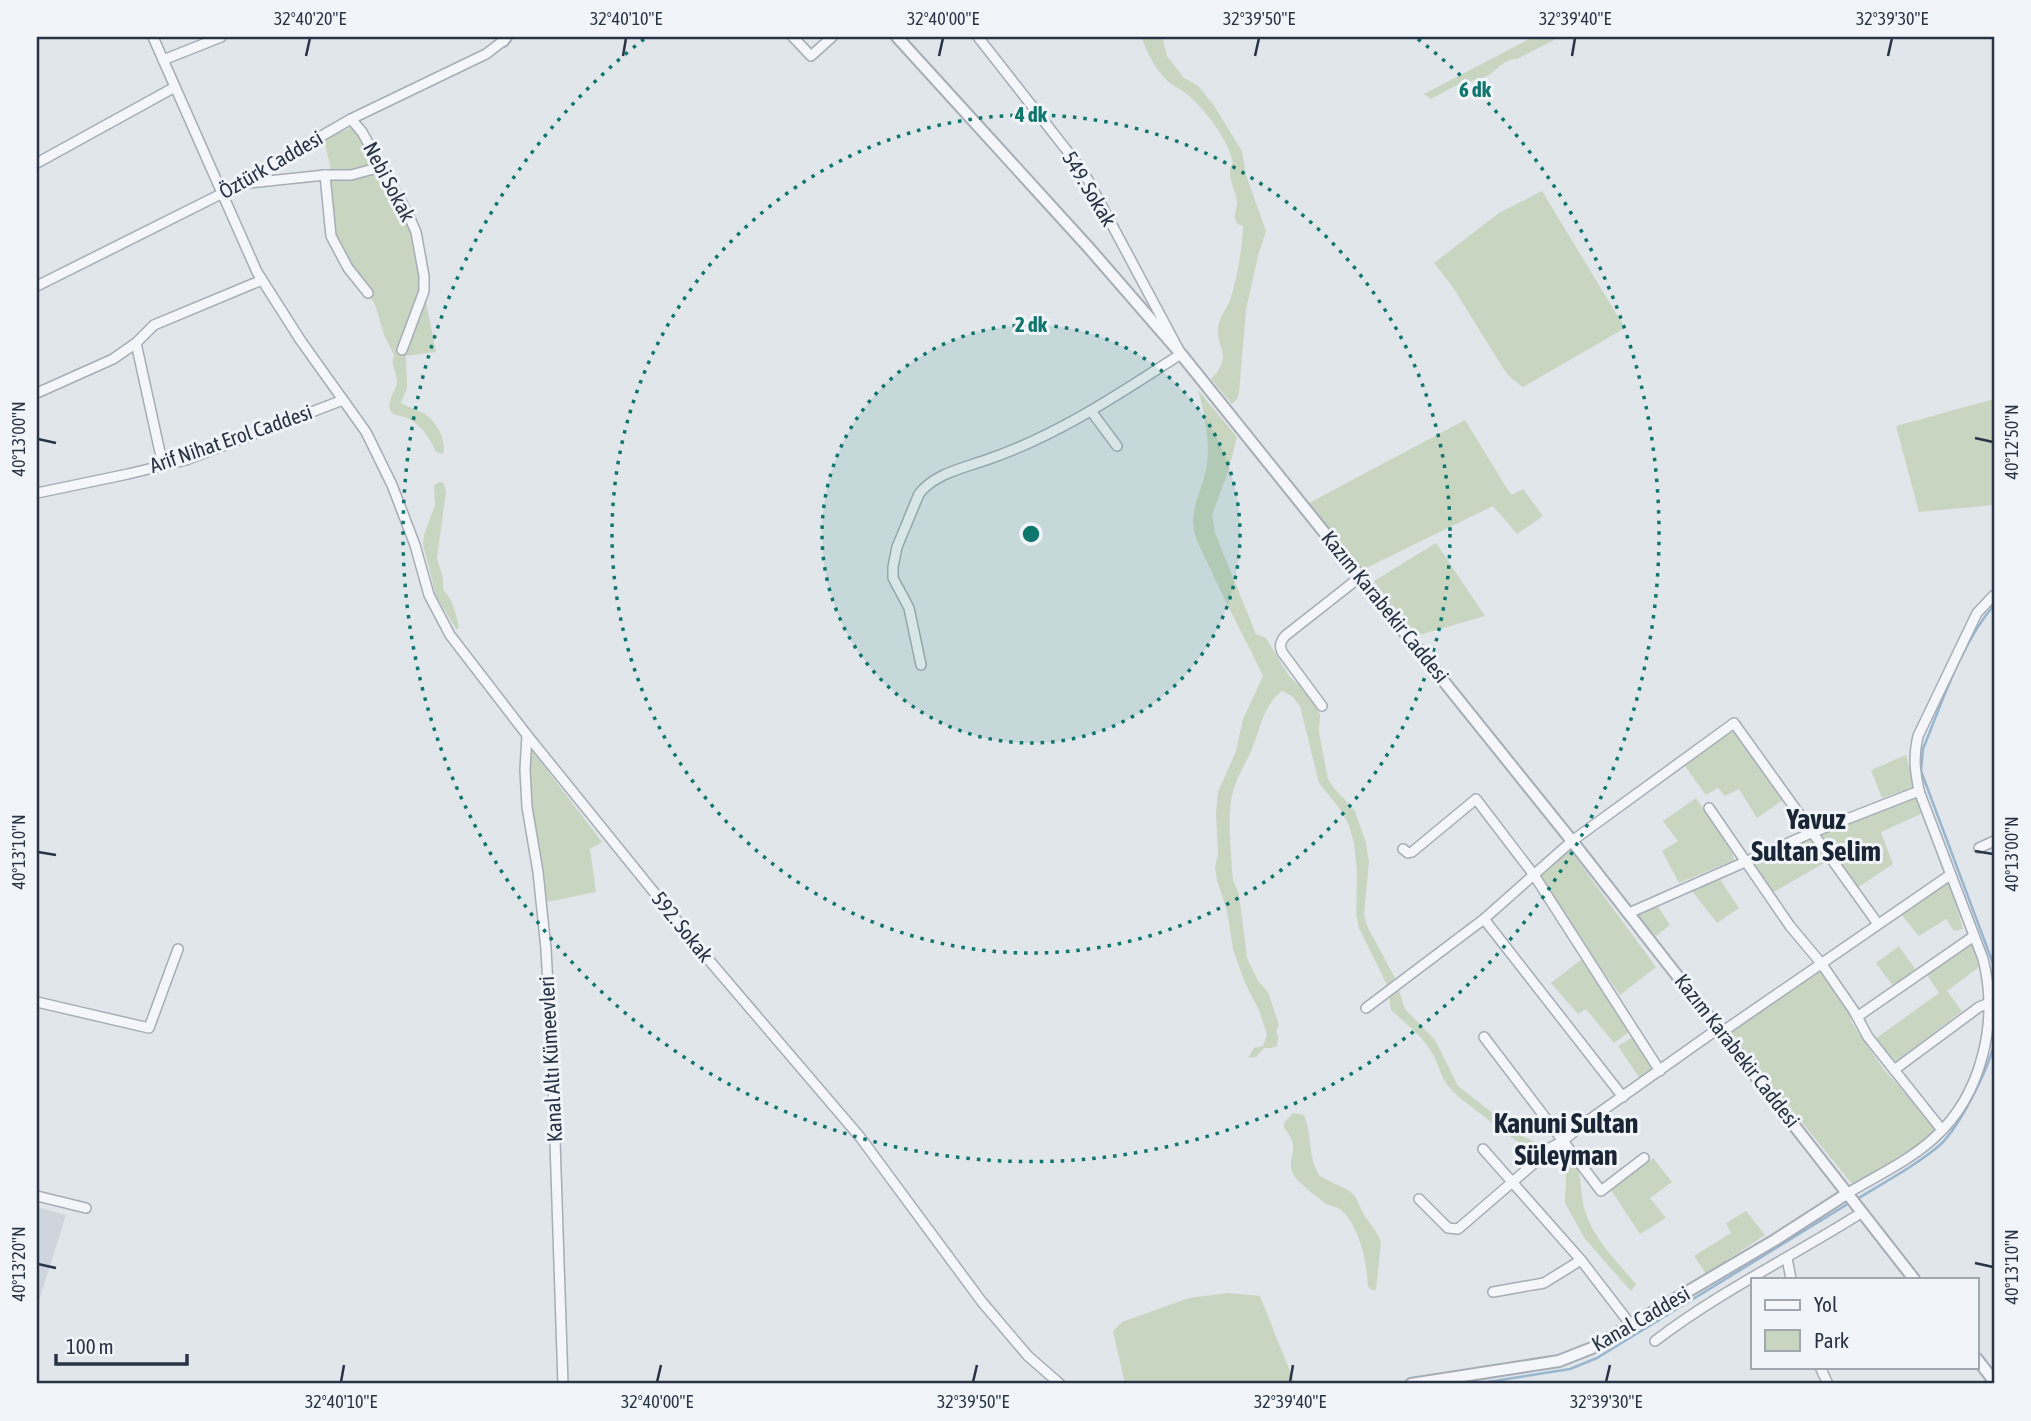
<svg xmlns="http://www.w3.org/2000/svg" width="2031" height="1421" font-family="'Asap Condensed',sans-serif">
<rect width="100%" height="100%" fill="#e1e6eb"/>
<path fill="#cfd5dd" d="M37,1207L66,1215L37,1307Z"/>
<g fill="#c8d6c1">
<path d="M1141,37H1162L1167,56L1184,78L1198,86L1213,104L1242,151L1246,175L1266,231L1258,256L1246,310L1239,392L1237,399L1232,404L1211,379C1236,354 1213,347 1219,323C1221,315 1226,309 1229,303C1236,285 1243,244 1243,226C1238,224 1236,224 1235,218C1234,213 1238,206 1237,201C1235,187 1225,175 1233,162C1227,138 1207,112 1188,95C1179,88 1169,84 1162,75C1152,64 1147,50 1141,37Z"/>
<path d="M1533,37H1560L1517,59C1507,59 1501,65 1493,72C1483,80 1473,80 1462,83C1452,87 1441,94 1431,99L1424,94Z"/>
<path d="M350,128L356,130L405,219L415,246L436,352L406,356L407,388L401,403C408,407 416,409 423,413C436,420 447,440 443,454L436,452C429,437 423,427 409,419C403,415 392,417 390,409C387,400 396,391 397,382C397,373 390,365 394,355L384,335L376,307L356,268C329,250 334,211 329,184L333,179L324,139Z"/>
<path d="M1542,191L1625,328L1523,387L1512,379L1505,371L1452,286L1434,263L1499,213Z"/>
<path d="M1198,390L1237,437L1228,472L1212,515L1215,533L1256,634L1266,638L1289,676L1306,691L1320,714L1319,732L1328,779L1333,787L1355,811L1366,843L1369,862L1364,914L1367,926L1394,976L1405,1009L1435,1040L1458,1086L1522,1136L1545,1147L1542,1153C1516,1145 1500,1128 1478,1112C1467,1103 1454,1095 1446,1083C1440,1074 1438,1062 1432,1053C1422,1035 1406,1024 1391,1010L1388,987L1359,928L1356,915L1357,871L1354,843L1348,823L1340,809L1319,783L1300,706L1292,696L1282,691C1264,705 1262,723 1254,743C1249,759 1239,772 1234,788C1226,814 1231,844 1232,870L1233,880L1239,894L1247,958L1258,981L1268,992L1279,1025L1276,1031L1278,1037L1277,1046L1272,1048H1264L1256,1057L1248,1058L1254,1048L1263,1046L1267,1035L1259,1010L1245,983L1233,949L1227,911L1217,880L1215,868L1218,854L1216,812L1218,792L1236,751L1243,719L1263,676C1245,638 1225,602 1208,564C1202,551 1194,537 1193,523C1193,504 1202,488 1206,470C1211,442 1205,416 1198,390Z"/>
<path d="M1994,399V505L1919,512L1896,426Z"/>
<path d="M1465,420L1511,495L1523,489L1543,516L1517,534L1493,506L1362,570L1309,503Z"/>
<path d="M440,482L444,483L446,492L437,558L443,578V590C453,598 456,615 459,628L456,629L436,596L423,545L424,535L435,505L434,485Z"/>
<path d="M1436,543L1485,616L1416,636L1374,581Z"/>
<path d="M1733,730L1783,800L1757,818L1739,789L1725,796L1718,788L1706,795L1685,766Z"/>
<path d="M531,749L602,842L590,849L596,892L547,902L529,792Z"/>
<path d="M1906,755L1914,787L1882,798L1871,770Z"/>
<path d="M1915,797L1921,814L1881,832L1893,864L1857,888L1821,835Z"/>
<path d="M1696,798L1733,854L1734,860L1679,883L1662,851L1678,841L1663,821Z"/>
<path d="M1811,838L1826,862L1772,893L1753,864Z"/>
<path d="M1570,850L1656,967L1620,995L1560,910L1538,874Z"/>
<path d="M1719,878L1739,908L1717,923L1692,891Z"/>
<path d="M1949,881L1963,929L1954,931L1946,919L1919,936L1901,914Z"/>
<path d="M1657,905L1670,925L1656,936L1637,915Z"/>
<path d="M1971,942L1979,967L1947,991L1962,1011L1896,1062L1875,1039L1939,993L1926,973Z"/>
<path d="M1899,946L1916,970L1893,986L1876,963Z"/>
<path d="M1582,959L1629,1032L1614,1043L1586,1009L1578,1014L1551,983Z"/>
<path d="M1818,969L1822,970L1852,1017L1850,1020L1884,1070L1936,1126C1930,1145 1871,1174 1852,1184L1728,1031Z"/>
<path d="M1633,1037L1651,1062L1652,1071L1640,1079L1618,1046Z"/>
<path d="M1293,1113L1304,1115C1312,1134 1308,1157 1319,1175C1328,1182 1348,1188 1353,1194C1358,1199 1360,1208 1363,1213C1369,1224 1377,1230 1381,1242L1376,1290H1372L1368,1287C1367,1264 1360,1226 1341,1210C1337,1207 1331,1206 1326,1204C1319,1198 1297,1182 1293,1174C1285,1157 1303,1149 1284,1128V1123Z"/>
<path d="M1559,1145C1584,1156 1579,1185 1584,1208C1592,1237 1617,1262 1636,1284L1631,1291L1585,1239L1565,1203L1566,1176L1561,1163L1549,1156L1550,1153Z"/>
<path d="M1653,1158L1672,1182L1650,1198L1666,1218L1640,1234L1611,1190Z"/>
<path d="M1746,1211L1765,1235L1706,1274L1694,1256L1731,1233L1726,1223Z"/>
<path d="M1228,1293L1260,1296L1295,1384H1125L1113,1331L1122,1322L1189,1298Z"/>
</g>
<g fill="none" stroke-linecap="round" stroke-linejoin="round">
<g stroke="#99b6ce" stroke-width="2.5">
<path d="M1994,605C1961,644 1942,702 1923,749L1921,771L1994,966"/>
<path d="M1857,1199C1885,1182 1915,1166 1940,1145C1960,1126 1988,1070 1994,1044"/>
<path d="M1475,1384L1570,1369L1597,1358L1851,1202"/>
</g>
<g stroke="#a6adb6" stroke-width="12">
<g id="minor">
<path d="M153,37L257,272L301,341L366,432L392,485L415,545L429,595L450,635L527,735L708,959L860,1137L982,1302L1028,1356L1060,1384"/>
<path d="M793,37L811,56L832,37"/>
<path d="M163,60L221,37"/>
<path d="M351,119L362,132L408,214L416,232L424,276V291L402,350"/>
<path d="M37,163L175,87"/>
<path d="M325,175H351L381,167"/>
<path d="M240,184L325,175L331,236L348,268L368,293"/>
<path d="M37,286L221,194L351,119L486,54L503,41"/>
<path d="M136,343L163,466"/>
<path d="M37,393L113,359L136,343L154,325L262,280"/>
<path d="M1091,411L1117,446"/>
<path d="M37,493L128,474L186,460L343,400"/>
<path d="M921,665L909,608L893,578V567L897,547L919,494C934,474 963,468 986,460C1057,436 1119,394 1181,354L1088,180L1072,157L978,37"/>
<path d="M1322,706L1282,652C1279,645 1281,641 1285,636L1360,577"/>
<path d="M527,735L525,770L527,807L538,872L546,949L553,1080L563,1384"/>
<path d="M1709,808L1790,926L1821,963L1854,1011L1868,1037L1942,1130"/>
<path d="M1979,848L1994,841"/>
<path d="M1403,849L1408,853L1412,852L1476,799L1534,875L1660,1071"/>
<path d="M1629,913L1811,833L1919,791"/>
<path d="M1484,919L1623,1097"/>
<path d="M37,1002L149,1028L178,949"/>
<path d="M1366,1008L1484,919L1572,841L1734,723L1878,924"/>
<path d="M1857,1017L1974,936"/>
<path d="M1722,1032L1950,875"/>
<path d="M1484,1037L1601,1191L1644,1158"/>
<path d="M1894,1070L1979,1007L1989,1003"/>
<path d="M1483,1149L1581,1260L1631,1325"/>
<path d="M1848,1193C1876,1176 1909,1161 1934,1138C1982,1095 1999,1021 1983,959L1919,791C1915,770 1913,758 1918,736L1977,613L1994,595"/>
<path d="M37,1196L86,1208"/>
<path d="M1419,1199L1448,1228L1458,1229L1531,1166L1548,1149L1563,1141L1582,1125L1719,1028"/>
<path d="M1787,1258L1791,1279"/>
<path d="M1493,1292L1544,1283L1581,1260"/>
<path d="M1655,1341C1719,1292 1793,1256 1861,1213"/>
<path d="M1820,1367L1828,1384"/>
</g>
</g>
<g stroke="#a6adb6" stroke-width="14">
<g id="tertiary">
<path d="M897,37L1089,248L1181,354L1572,841L1914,1279"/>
<path d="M503,41L506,37"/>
<path d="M1977,1359L1994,1381"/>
<path d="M1411,1384L1559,1361L1592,1348L1775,1240L1848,1193"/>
</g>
</g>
<use href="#minor" stroke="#f4f6f9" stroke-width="9"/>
<use href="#tertiary" stroke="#f4f6f9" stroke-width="10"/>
</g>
<path fill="none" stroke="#283445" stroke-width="2.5" d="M306,56L310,38M623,56L626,38M939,56L943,38M1255,56L1259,38M1572,56L1575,38M1888,56L1892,38M1975,438L1993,442M38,439L56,443M1975,851L1993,854M38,852L56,855M1975,1263L1993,1267M38,1264L56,1268M341,1382L344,1365M657,1382L661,1365M973,1382L977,1365M1290,1382L1293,1365M1606,1382L1610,1365"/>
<circle cx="1031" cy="534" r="209" fill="#0f766e" fill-opacity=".12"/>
<g fill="none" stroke="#0f766e" stroke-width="3.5" stroke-dasharray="3.5 7">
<circle cx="1031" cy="534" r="209"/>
<circle cx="1031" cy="534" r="419"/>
<path d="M1418 39A628 628 0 1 1 644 39"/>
</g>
<g text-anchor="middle" stroke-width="6" stroke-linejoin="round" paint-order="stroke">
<g font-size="21" fill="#283445" stroke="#f1f4f8">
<text transform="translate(271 165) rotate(-30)" y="7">Öztürk Caddesi</text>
<text transform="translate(389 182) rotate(62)" y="7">Nebi Sokak</text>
<text transform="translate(1089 189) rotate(59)" y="7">549. Sokak</text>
<text transform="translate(231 439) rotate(-19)" y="7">Arif Nihat Erol Caddesi</text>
<text transform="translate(1385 607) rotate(51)" y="7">Kazım Karabekir Caddesi</text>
<text transform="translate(682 927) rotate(51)" y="7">592. Sokak</text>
<text transform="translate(1737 1051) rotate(52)" y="7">Kazım Karabekir Caddesi</text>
<text transform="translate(551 1059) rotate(-93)" y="7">Kanal Altı Kümeevleri</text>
<text transform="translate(1641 1319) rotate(-30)" y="7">Kanal Caddesi</text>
</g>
<g font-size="28" font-weight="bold" fill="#1a2535" stroke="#f1f4f8">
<text x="1816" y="829">Yavuz<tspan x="1816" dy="32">Sultan Selim</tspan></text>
<text x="1566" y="1133">Kanuni Sultan<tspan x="1566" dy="32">Süleyman</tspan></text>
</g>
</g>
<circle cx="1031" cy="534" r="10" fill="#0f766e" stroke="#f1f4f8" stroke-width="3.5"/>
<g font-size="21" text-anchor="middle" font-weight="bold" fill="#0f766e" stroke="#f1f4f8" stroke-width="6" stroke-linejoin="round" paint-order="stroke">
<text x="1475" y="97">6 dk</text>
<text x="1031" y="122">4 dk</text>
<text x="1031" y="332">2 dk</text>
</g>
<rect width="2031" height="1421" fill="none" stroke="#f1f4f8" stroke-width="77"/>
<rect x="1751" y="1278" width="228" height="91" fill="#f1f4f8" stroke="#a1a7b0" stroke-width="2"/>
<rect x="1765" y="1300" width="35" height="10" fill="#f4f6f9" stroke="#a1a7b0" stroke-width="2"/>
<text x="1814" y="1312" font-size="21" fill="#283445">Yol</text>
<rect x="1765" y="1330" width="35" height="21" fill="#c8d6c1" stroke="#a1a7b0" stroke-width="2"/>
<text x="1814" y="1348" font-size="21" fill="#283445">Park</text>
<path d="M56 1354v10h131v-10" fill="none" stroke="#283445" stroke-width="3.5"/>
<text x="66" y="1354" font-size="21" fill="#283445" stroke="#f1f4f8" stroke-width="5" paint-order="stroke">100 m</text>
<rect x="38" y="38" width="1955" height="1344" fill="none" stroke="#283445" stroke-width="2.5"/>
<g font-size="18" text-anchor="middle" fill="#283445">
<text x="310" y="25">32°40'20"E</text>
<text x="626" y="25">32°40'10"E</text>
<text x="943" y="25">32°40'00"E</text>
<text x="1259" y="25">32°39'50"E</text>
<text x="1575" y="25">32°39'40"E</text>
<text x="1892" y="25">32°39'30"E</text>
<text transform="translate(19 439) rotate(-90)" y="6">40°13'00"N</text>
<text transform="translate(2012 442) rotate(-90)" y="6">40°12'50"N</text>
<text transform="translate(19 852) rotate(-90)" y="6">40°13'10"N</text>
<text transform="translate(2012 854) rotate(-90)" y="6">40°13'00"N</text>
<text transform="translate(19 1264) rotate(-90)" y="6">40°13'20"N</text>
<text transform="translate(2012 1267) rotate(-90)" y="6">40°13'10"N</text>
<text x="341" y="1408">32°40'10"E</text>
<text x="657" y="1408">32°40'00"E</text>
<text x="973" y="1408">32°39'50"E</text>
<text x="1290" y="1408">32°39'40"E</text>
<text x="1606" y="1408">32°39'30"E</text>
</g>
</svg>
